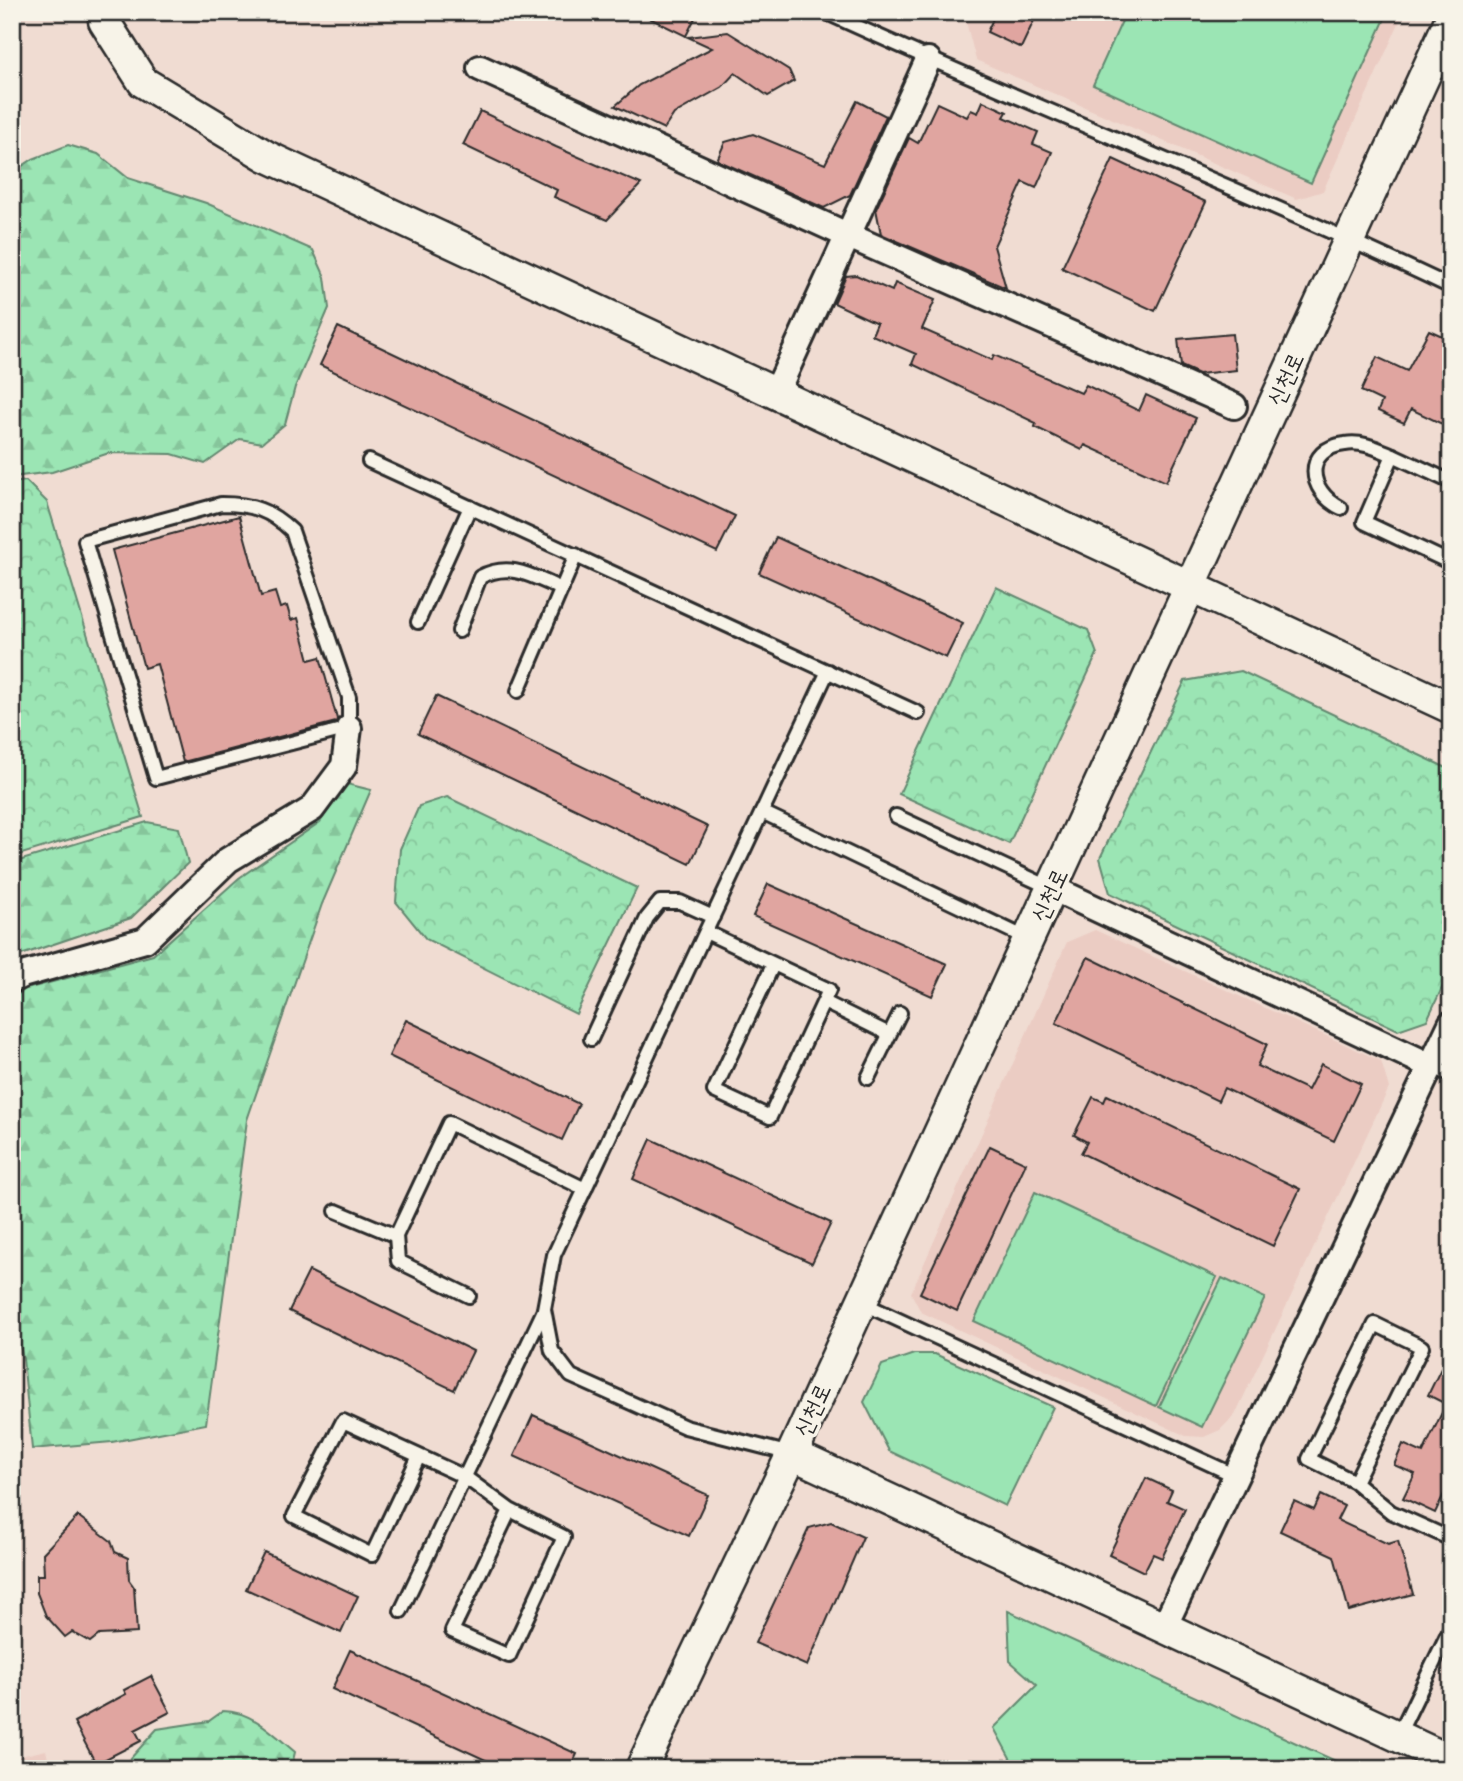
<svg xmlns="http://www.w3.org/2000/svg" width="1463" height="1781" font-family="'Gochi Hand','Poor Story',sans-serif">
<defs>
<pattern id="forest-firs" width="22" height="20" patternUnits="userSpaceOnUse" patternTransform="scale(1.75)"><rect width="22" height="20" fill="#9be5b4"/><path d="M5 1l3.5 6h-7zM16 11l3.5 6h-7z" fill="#86c59b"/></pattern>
<pattern id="park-crowns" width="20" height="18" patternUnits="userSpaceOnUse" patternTransform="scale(1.75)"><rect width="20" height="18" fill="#9be5b4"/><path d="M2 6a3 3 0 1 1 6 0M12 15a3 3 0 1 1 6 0" fill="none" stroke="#86c59b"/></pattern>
</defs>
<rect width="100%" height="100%" fill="#f0dcd2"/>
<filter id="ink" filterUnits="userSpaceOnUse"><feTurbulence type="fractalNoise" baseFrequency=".0143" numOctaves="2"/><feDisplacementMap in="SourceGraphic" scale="14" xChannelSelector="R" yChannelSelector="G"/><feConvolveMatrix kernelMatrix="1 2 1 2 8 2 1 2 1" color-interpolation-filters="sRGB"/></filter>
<g filter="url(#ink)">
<g fill="#ebccc3">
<path d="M968,12H1404L1323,191L1297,199L976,60L965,18Z"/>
<path d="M1095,930L1381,1061L1389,1088L1235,1415L1220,1430L1204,1437L1186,1436L921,1312L911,1293L1067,942Z"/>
<path d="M46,1750L50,1769H12V1758Z"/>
</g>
<g fill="#9be5b4" stroke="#638870" stroke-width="2">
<path d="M1126,12H1388L1311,183L1093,85Z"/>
<path d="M1035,1192L1217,1277L1156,1406L974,1321Z"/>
<path d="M1222,1278L1265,1298L1202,1427L1159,1407Z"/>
<path d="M914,1354H935L1053,1407L1005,1506L889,1451L864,1402L882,1365Z"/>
<path d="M1008,1611L1353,1769H1016L994,1728L1037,1685L1010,1661Z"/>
</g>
<g fill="url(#forest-firs)" stroke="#638870" stroke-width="2">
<path d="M68,145L98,154L128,178L206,203L313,250L325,277L329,308L295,387L285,424L262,443L240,439L205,464L172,454L109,453L52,472L12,477V173L33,159Z"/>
<path d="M347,784L371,790L322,904L247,1120L206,1424L112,1442L32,1449L23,1359L12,1310V998L26,989L153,955L239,878L320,822Z"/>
<path d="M147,822L179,828L188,863L131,918L12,958V863Z"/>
<path d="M223,1711C252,1711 274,1734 295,1752L291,1769H121L157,1729L209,1721Z"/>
</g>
<g fill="url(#park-crowns)" stroke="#638870" stroke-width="2">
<path d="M26,481L47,502L143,817L12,857V483Z"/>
<path d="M996,587L1088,630L1097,654L1009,844L899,794Z"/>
<path d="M1241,671L1451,770V969L1427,1020L1398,1030L1110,893L1100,858L1185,681Z"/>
<path d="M447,797L637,888L576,1014L426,939L396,902L400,849L419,806Z"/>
</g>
<g fill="#e0a5a0" stroke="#2b2b2b" stroke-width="2">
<path d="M637,12H698L686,36Z"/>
<path d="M996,12H1038L1021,48L987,32Z"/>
<path d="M728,32L789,70L794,81L768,96L735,73L722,87L674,114L664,129L615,106L639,85L712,48L688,37Z"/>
<path d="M857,101L886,116L850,195L824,208L717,160L725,142L753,134L825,164Z"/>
<path d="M983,101L1007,112L1004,117L1038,132L1033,144L1052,152L1036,188L1023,182L994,246L1006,288L881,234L876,209L909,138L918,143L937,103L967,117L971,110L978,113Z"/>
<path d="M480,111L556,147L641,184L607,220L554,197L557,190L463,145Z"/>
<path d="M1113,159L1206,202L1155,311L1062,268Z"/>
<path d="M856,275L892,291L895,283L935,300L922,329L992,360L994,355L1081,393L1086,385L1139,411L1146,395L1196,418L1166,482L1085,445L1082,450L1035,427L1036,423L912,364L916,354L872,335L877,323L834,303L846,276Z"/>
<path d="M338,327L735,516L717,552L320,365Z"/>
<path d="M1429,330L1451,340V406L1442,424L1411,409L1404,423L1378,411L1382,401L1361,391L1377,357L1407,371Z"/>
<path d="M1232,334L1236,370L1199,374L1181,366L1178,339Z"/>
<path d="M239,516L261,596L275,592L280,608L287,606L291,620L298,618L309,660L320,657L337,719L336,722L183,762L157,664L144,668L112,550Z"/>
<path d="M776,537L963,623L946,658L759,573Z"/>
<path d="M436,696L708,827L690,864L418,734Z"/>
<path d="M768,884L947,964L932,996L753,916Z"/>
<path d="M1088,957L1267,1044L1257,1066L1308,1090L1321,1064L1361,1084L1334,1141L1224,1088L1218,1101L1056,1023Z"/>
<path d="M406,1020L579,1104L562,1140L389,1056Z"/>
<path d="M1107,1095L1300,1189L1273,1246L1081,1153L1087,1142L1074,1135L1093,1097L1104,1102Z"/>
<path d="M651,1139L831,1223L812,1263L633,1179Z"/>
<path d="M990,1146L1026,1163L957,1311L920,1293Z"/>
<path d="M309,1271L473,1351L454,1390L289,1311Z"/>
<path d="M1451,1348V1479L1435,1513L1403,1498L1415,1474L1394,1465L1403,1444L1423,1453L1446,1404L1428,1395Z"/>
<path d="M533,1415L708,1495L689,1536L514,1456Z"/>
<path d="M1146,1478L1172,1490L1167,1501L1185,1509L1162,1558L1153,1554L1144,1572L1109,1555Z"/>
<path d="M1321,1495L1344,1506L1337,1520L1388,1544L1398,1541L1413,1594L1349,1611L1334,1556L1280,1531L1294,1501L1314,1510Z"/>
<path d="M78,1516L111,1541L115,1552L128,1558L129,1580L134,1587L137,1633L99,1635L90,1642L72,1632L65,1637L46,1616L37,1593V1575H44L43,1553Z"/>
<path d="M831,1522L863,1537L807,1666L755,1643L809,1528Z"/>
<path d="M264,1552L358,1596L341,1633L246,1589Z"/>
<path d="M350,1650L577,1754L570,1769H505L332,1689Z"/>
<path d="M151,1676L170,1712L135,1730L141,1741L96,1764L74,1722L126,1694L124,1690Z"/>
</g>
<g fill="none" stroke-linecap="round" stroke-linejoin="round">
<g stroke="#2b2b2b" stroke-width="18">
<g id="service">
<path d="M825,12C1032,107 1245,189 1451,287"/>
<path d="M369,461L918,713"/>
<path d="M1451,482L1393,455L1364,522L1451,563"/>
<path d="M221,504C252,504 270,510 292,531L349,697V728L156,778L85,541Z"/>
<path d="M1341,508C1307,491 1303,449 1345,444C1363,441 1378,449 1393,455"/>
<path d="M418,622L470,507"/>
<path d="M459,631L480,577C511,561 533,577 562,589"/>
<path d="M518,691L576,555"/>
<path d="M762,812L1028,939"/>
<path d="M896,816L1051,888"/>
<path d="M706,932L829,990L770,1117L714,1091L773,965"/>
<path d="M824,1002L889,1034"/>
<path d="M591,1039L647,918L660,902H680L713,917"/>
<path d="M1431,1066L1451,1075"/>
<path d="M868,1078L900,1013"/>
<path d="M336,1211L396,1236"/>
<path d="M469,1296L398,1261L396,1236L449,1123L585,1189"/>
<path d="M862,1303L1236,1476"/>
<path d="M791,1454L685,1427L571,1376L552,1351L544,1309L554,1255L828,671"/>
<path d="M419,1456L372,1555L294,1516L343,1421L465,1477L510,1510L564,1537L509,1656L452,1631L510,1510"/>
<path d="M1355,1482L1422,1347L1375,1324L1309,1459L1355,1482L1391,1512L1451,1539"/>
<path d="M401,1611L544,1310"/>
<path d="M1398,1736L1451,1627"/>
</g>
</g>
<g stroke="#2b2b2b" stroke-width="30">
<g id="minor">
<path d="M480,68L849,236L1234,406"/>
<path d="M775,395L928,60"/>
<path d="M1052,888L1431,1066"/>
<path d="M12,980L22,975L145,940L228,860L312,809L344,766L349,728"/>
<path d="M1164,1627L1451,1024"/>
</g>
</g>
<g stroke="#2b2b2b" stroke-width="35">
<g id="tertiary">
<path d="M104,12V21L143,82L266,156L1451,708"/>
<path d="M792,1454L1451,1761"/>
<path d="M641,1769L792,1454L1451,18"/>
</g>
</g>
<use href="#service" stroke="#f7f3e8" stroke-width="12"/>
<use href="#minor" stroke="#f7f3e8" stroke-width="24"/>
<use href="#tertiary" stroke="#f7f3e8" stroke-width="30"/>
</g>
</g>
<g text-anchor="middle" stroke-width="7" stroke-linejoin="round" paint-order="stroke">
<g font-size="23" fill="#2b2b2b" stroke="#f7f3e8">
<text transform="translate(1285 379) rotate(-65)" y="8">신천로</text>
<text transform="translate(1049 895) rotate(-65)" y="8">신천로</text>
<text transform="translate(812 1410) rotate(-65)" y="8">신천로</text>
</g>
</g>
<rect width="1463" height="1781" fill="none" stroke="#f7f3e8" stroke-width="42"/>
<rect x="21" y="21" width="1421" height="1739" fill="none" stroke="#2b2b2b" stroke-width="2.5" filter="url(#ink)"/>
</svg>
